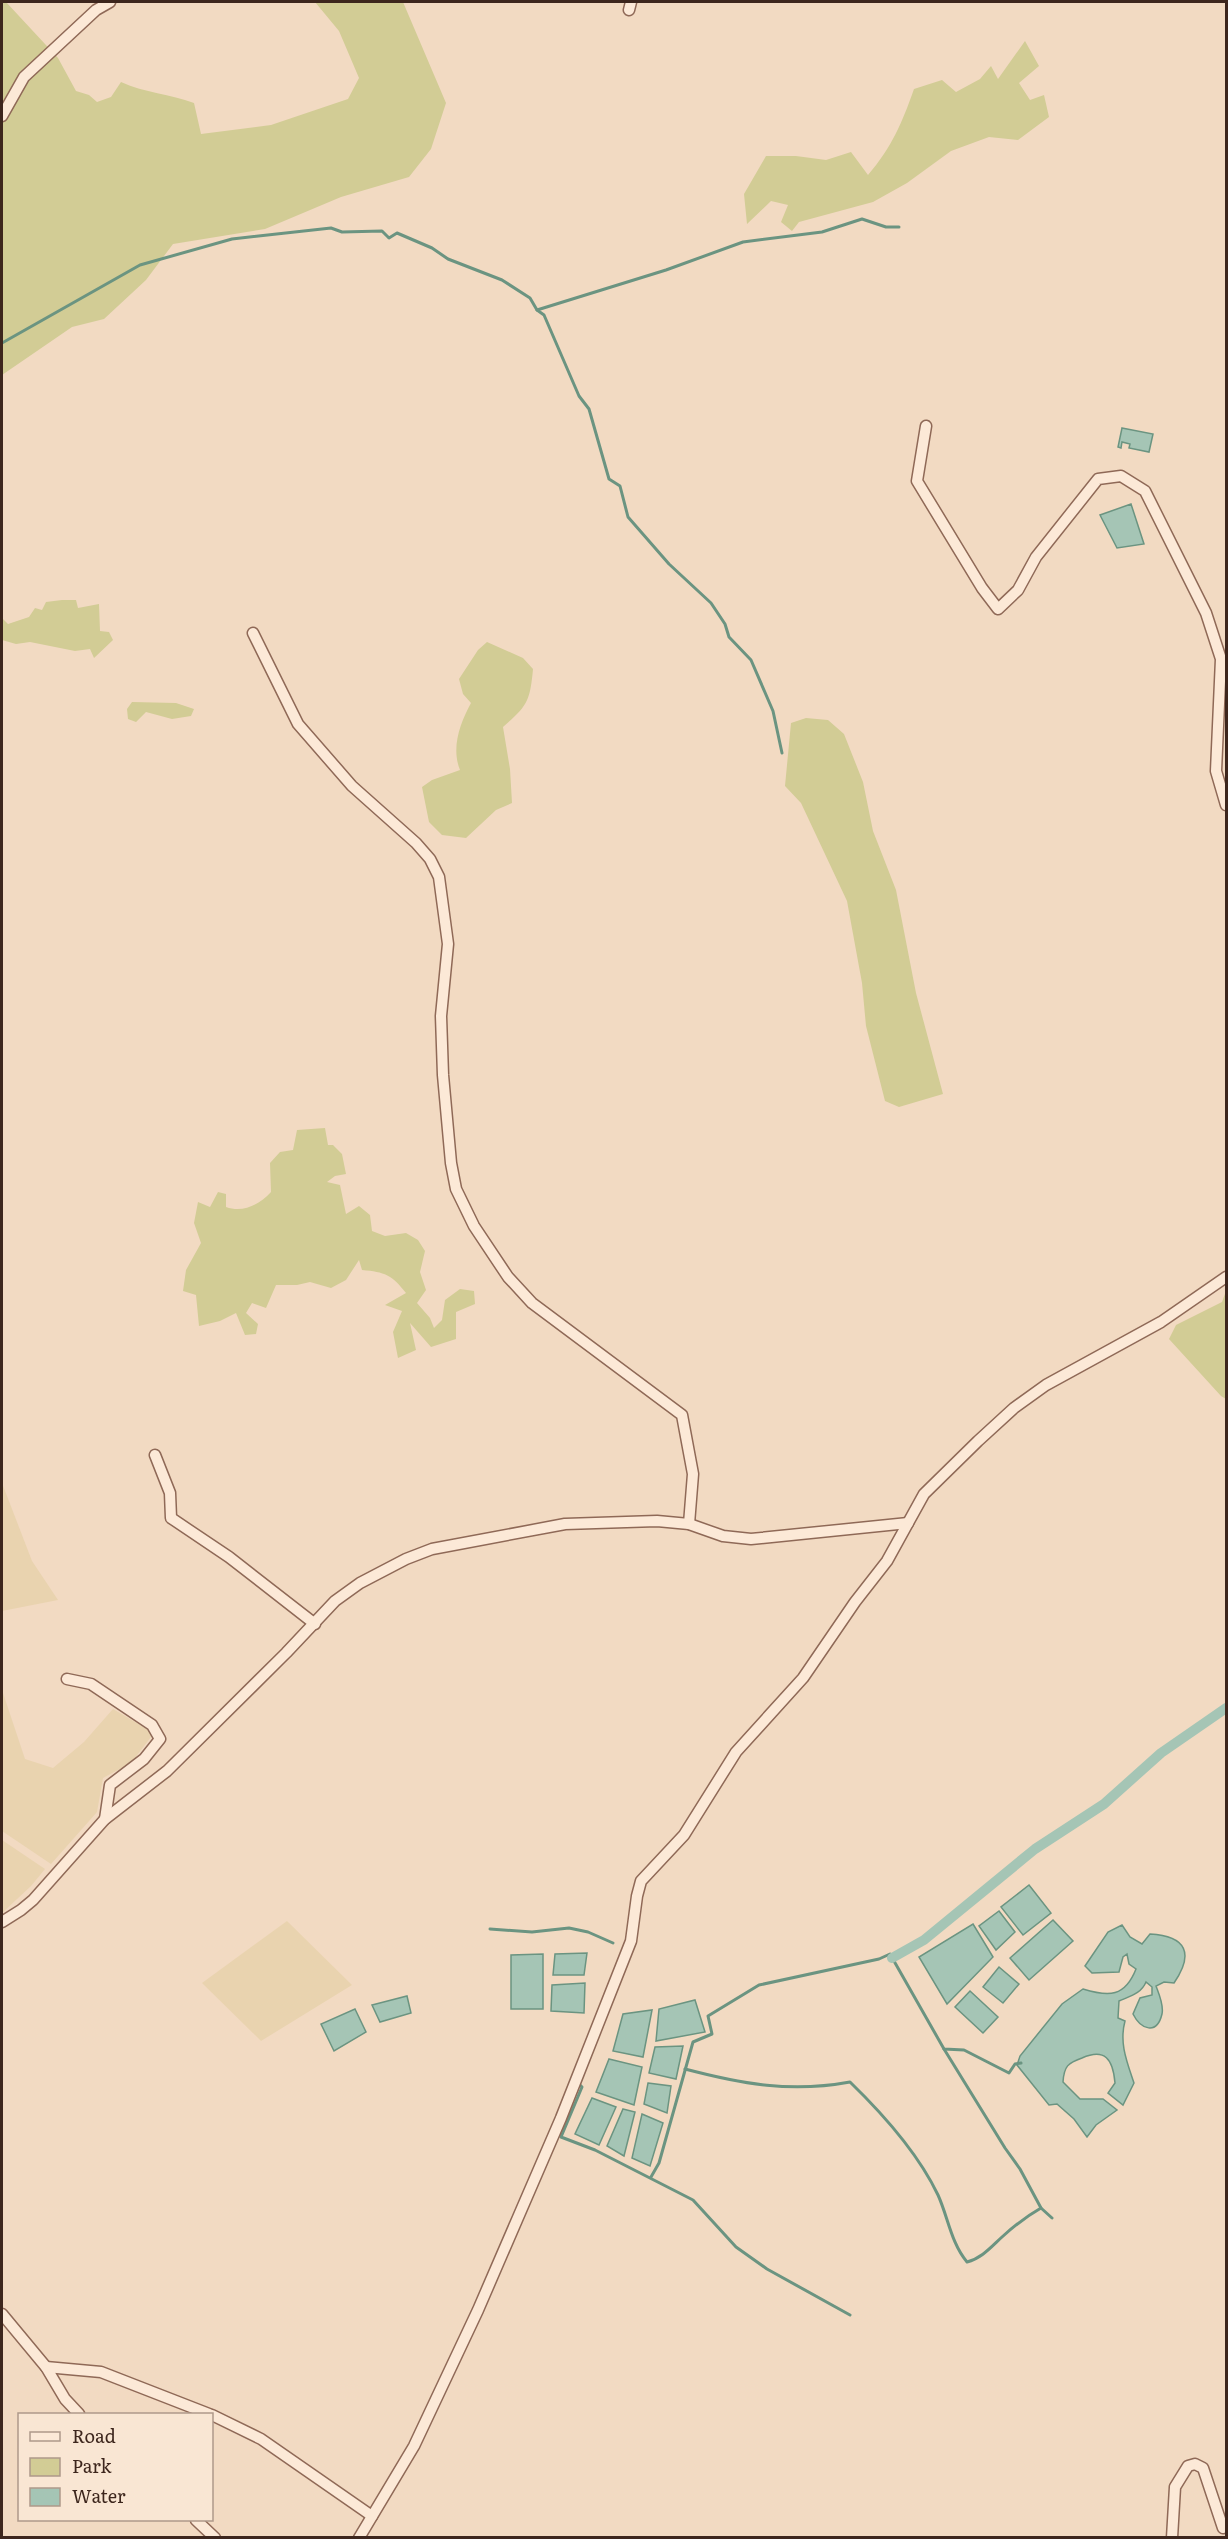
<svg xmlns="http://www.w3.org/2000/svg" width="1228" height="2539" font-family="Literata,serif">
<rect width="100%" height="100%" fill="#f2dac2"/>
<g fill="#e9d3af">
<path d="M2,1483L32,1561L58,1600L2,1611Z"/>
<path d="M2,1690L25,1759L53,1768L84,1742L113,1709L154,1733L131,1763L103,1778L97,1812L51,1864L2,1831Z"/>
<path d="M2,1840L45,1869L31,1886L2,1913Z"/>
<path d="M287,1921L352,1985L261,2041L202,1983Z"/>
</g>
<g fill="#d2cc95">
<path d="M2,2H6L58,58L76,91L89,95L97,102L111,97L121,82C145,93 170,94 194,103L201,134L271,125L348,99L359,78L339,31L315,2H403L446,103L431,149L409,177L341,197L265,229L173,244L146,280L104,319L72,327L2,375Z"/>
<path d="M1025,41L1039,66L1019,83L1030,100L1044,95L1049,117L1018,140L989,137L951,151L907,183L873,202L799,222L792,231L781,222L788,205L771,201L747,224L744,194L766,156H796L826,160L851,152L868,175C892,147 902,123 914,89L942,80L956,92L980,79L991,66L998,79Z"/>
<path d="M62,600H76L78,608L99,604L100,631L109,632L113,640L94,658L90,649L75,651L30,642L16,644L2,640V618L8,624L29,617L35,608L42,610L46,602Z"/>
<path d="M487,642L523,658L533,669C530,702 527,706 503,727L510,769L512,803L496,810L466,838L442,835L429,822L422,787L432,780L460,770C451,748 460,723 471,703L463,694L459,679L478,650Z"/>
<path d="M132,702L176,703L194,709L191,716L172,719L146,712L136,722L128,719L127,709Z"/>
<path d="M806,718L828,720L844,734L863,782L873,831L896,890L916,993L943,1094L899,1107L885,1101L866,1026L862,983L847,901L801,803L785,786L791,723Z"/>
<path d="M325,1128L328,1145H333L342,1154L346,1174L335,1176L327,1182L340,1185L346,1214L359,1206L370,1215L372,1231L385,1236L406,1233L418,1240L425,1251L420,1272L426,1290L417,1303L430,1318L434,1328L442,1320L445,1300L460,1289L474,1291L475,1304L456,1312V1339L431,1347L410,1323L416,1350L398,1358L393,1332L402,1311L385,1305L406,1293C392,1275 385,1272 362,1270L359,1260L346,1280L331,1288L310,1282L297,1285H276L266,1308L252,1303L246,1313L258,1324L256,1334L245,1335L236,1313L220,1321L199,1326L196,1295L183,1291L186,1270L201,1243L194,1223L198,1202L210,1207L218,1192L226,1194V1207C243,1213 259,1205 271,1192L270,1163L280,1152L293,1150L297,1130Z"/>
<path d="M1226,1291V1399L1221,1396L1169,1339L1176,1325L1222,1302Z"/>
</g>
<g fill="#a5c5b5" stroke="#6b9481" stroke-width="1.5">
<path d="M1122,428L1153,434L1149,452L1129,448L1130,444L1122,442L1121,448L1118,447Z"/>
<path d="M1131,504L1144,544L1117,548L1100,515Z"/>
<path d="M1029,1885L1051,1913L1023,1935L1001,1907Z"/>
<path d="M999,1911L1015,1932L996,1950L979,1926Z"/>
<path d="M1053,1920L1073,1941L1029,1980L1010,1958Z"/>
<path d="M973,1924L993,1957L947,2004L919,1957Z"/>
<path d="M1122,1925L1130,1937L1142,1944L1150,1934C1187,1936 1194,1954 1174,1983L1164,1982L1156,1986C1159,1994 1164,2005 1162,2014C1157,2035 1141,2030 1133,2014L1140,1998L1152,1995V1987L1146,1982C1141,1994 1130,1996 1119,2001L1118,2018L1125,2021C1119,2043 1127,2062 1134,2083L1123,2105L1108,2093L1115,2083C1113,2059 1105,2048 1082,2058C1068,2063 1064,2066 1063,2082L1080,2099H1103L1117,2110L1096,2125L1087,2137L1074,2119L1057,2104L1049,2105L1017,2065L1020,2056L1062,2004L1083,1989C1109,1997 1125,1997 1136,1969L1129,1964L1127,1954L1123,1957L1119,1972L1092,1973L1085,1966L1108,1932Z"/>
<path d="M587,1953L584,1975H553L555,1954Z"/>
<path d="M543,1954V2009H511V1955Z"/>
<path d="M999,1967L1019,1984L1003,2003L983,1987Z"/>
<path d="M585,1983L584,2013L551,2011L552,1985Z"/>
<path d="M970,1991L998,2017L983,2033L955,2007Z"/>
<path d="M407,1996L411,2013L380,2022L372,2005Z"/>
<path d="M695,2000L705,2032L656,2041L659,2009Z"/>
<path d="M355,2009L366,2032L334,2051L321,2024Z"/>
<path d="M652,2010L643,2057L613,2051L623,2014Z"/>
<path d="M683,2046L676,2079L649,2073L655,2047Z"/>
<path d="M609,2059L642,2067L634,2105L596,2092Z"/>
<path d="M648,2083L671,2086L667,2113L644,2104Z"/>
<path d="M592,2098L616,2107L599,2145L575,2134Z"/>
<path d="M623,2109L635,2112L624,2156L607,2146Z"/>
<path d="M642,2114L663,2123L650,2166L632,2158Z"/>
</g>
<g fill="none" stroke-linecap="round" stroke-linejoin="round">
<g stroke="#6b9481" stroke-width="3">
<path d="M537,310L666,270L743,242L822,232L862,219L886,227H899"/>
<path d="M2,343L140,265L232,239L331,228L342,232L382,231L389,238L397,233L432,248L448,259L502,280L530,298L537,310L544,315L579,396L589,409L609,479L620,486L628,517L669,564L711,603L725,624L729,637L751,660L773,711L782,753"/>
<path d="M490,1929L532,1932L569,1928L588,1932L613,1943"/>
<path d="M944,2049L1005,2148L1020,2169L1041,2208L1052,2218"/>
<path d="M685,2069C742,2084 791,2093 850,2082C883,2114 918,2153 938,2195C948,2217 951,2243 967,2262C982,2258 991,2247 1002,2237C1014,2226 1027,2216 1041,2208"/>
<path d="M579,2084L582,2087L561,2137L595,2150L693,2200L736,2247L767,2269L850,2315"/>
<path d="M651,2177L659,2163L693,2042L712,2034L708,2016L759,1985L879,1959L890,1954L944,2049L964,2050L1009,2073L1015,2064L1021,2063"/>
</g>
<path stroke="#a5c5b5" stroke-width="10" d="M892,1958L924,1940L1035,1849L1104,1804L1161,1753L1226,1708"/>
<g stroke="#8f6957" stroke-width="13">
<g id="street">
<path d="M629,10L631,2"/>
<path d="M2,116L24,77L96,10L110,2"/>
<path d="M926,426L917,481L982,588L998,609L1018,590L1036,557L1098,479L1121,476L1145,491L1206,613L1221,659L1216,771L1226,805"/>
<path d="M253,633L298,724L352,786L416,843L430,859L439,877L448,944L441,1016L443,1075L451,1163L456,1189L474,1226L508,1277L532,1303L682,1415L693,1474L689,1524"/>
<path d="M155,1455L170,1493L171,1518L229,1557L315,1624"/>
<path d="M67,1679L91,1684L152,1725L160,1739L144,1759L110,1785L105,1819"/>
<path d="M2,1922L21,1910L33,1900L105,1819L167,1771L286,1653L335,1601L360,1583L406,1559L432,1549L565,1524L657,1521L689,1524L723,1536L751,1539L908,1523"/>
<path d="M2,2314L46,2367L65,2399L79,2414"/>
<path d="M46,2367L101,2372L209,2414"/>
<path d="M212,2415L261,2439L372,2516"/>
<path d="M196,2520L215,2538"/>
<path d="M359,2538L414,2446L478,2310L561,2118L631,1941L637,1896L641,1881L684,1835L736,1752L803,1678L855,1602L887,1561L924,1494L978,1441L1014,1408L1046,1385L1161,1322L1226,1277"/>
<path d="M1172,2538L1175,2487L1188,2466L1195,2464L1203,2468L1223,2528"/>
</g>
</g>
<use href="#street" stroke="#fce9d7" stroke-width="10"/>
</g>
<rect width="1228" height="2539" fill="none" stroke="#3d261d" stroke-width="6"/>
<rect x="18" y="2413" width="195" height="108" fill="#f9e6d3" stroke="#ae998a" stroke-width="1.5"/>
<rect x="30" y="2432" width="30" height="9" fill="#fce9d7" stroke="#ae998a" stroke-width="1.5"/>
<text x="72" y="2443" font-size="18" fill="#3d261d">Road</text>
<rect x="30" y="2458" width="30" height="18" fill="#d2cc95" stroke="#ae998a" stroke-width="1.5"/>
<text x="72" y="2473" font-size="18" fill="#3d261d">Park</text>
<rect x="30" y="2488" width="30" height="18" fill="#a5c5b5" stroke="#ae998a" stroke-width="1.5"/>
<text x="72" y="2503" font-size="18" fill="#3d261d">Water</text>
</svg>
